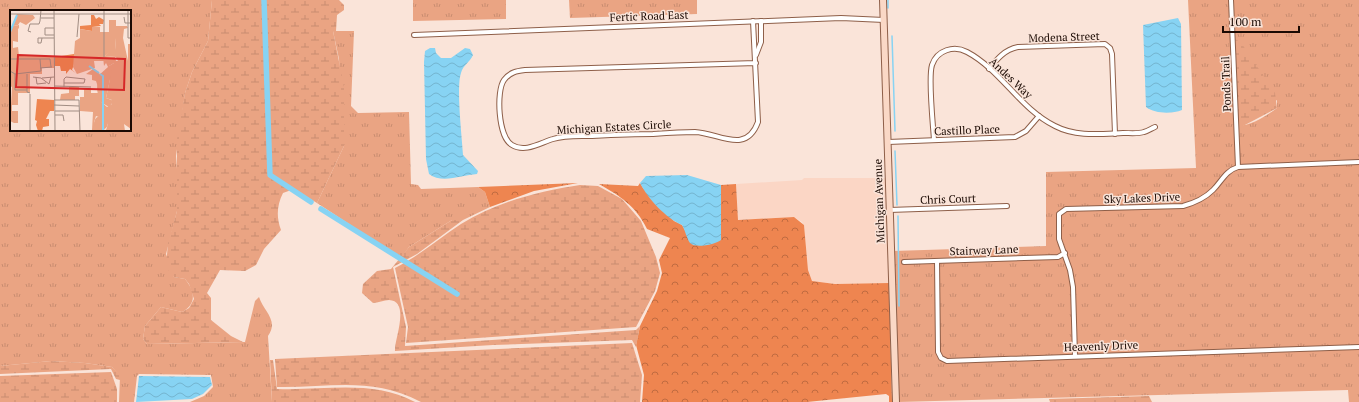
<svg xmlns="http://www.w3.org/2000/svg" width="1359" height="402" font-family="'PT Serif',serif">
<defs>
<pattern id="grass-tufts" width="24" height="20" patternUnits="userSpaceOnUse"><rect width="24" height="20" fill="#eaa483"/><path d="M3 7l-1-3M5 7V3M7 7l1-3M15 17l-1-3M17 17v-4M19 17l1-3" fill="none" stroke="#c88c70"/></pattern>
<pattern id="forest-crowns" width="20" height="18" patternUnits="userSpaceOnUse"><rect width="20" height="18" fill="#ee8550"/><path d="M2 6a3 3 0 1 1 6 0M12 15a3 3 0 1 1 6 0" fill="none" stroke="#c06b40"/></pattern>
<pattern id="wetland-marsh" width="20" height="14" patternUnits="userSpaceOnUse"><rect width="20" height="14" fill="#eaa483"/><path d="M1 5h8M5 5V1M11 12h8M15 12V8" fill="none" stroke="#c88c70"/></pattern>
<pattern id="water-waves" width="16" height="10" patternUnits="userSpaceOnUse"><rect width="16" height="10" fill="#87d3f3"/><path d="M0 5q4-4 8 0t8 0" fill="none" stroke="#74b4cf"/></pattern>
</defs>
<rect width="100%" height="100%" fill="#fae4d9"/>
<path fill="#fbd6c5" d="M804,178H886L889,283L835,284L812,281L808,270L804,225L802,222L794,217L738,220L736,184L802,180Z"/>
<g fill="url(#grass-tufts)" fill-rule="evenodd">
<path d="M0,0H212L208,41L192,72L185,93L176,156L178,182L177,211L166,254L174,277L185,279C195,291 197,304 182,312L161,307L145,326L143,339L147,344L245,342L255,301L259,297C264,312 279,320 268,336L272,402H190L204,396L213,387L211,375L139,374L137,376L134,402H119L120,376L112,367L85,363L51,361L0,366ZM11,11H130V130H11Z"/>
<path d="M413,0H506V19L413,21Z"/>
<path d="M569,0H697V14L570,18Z"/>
<path d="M1188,0H1359V402H1349L1348,390L898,402L893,251L1046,246V172L1196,168ZM1277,100V108C1266,116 1251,126 1237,126Z"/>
<path d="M333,31H354L351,106L358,113L409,112L411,184L418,185L421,189L478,187L485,192L490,207L463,220H452L409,247L401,258L317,203L344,146L339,59Z"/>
</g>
<g fill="url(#forest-crowns)">
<path d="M578,183L534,191L490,207L485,192L478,187Z"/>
<path d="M640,183L643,188L674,221L682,225L686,232L721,240V185L736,184L738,220L794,217L804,225L808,270L812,281L835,284L889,283L892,402H889V396L886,394L807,402H642L644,375L636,345L640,326L657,291L662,273L659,260L670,238L647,229C636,206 620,196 599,184L638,186Z"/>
</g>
<g fill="url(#wetland-marsh)">
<path d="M212,0H339L344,5V10L337,15L336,31H333L344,87V146L317,203L294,189L283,193C277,205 276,217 281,230L264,249L256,265L245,271L220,270L207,293L211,298V320L231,336L243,342L147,344L143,339L145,326L161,307L182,312L189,308L194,299L189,284L185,279L174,277L166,267L168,243L177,211V139L185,93L192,72L208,41Z"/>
<path d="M1229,39L1237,40L1242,44L1275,93L1277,108L1243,126H1237L1232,122Z"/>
<path d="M580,185L598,186L622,199L641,221L656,257L660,273L655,291L636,327L406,343L408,327L395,268C419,256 438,239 461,224C497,202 539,191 580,185Z"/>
<path d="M452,220H463L417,254L393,267L406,327L405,346L636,330L640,326L636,347L632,340L493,345L395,351C394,340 411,301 389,300C384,300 378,303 373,303L362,293L363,284L377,271L391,269L409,247Z"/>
<path d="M632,343L642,375L640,402H421C371,376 330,388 277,387L275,359Z"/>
<path d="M270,360H273L277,389C324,391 372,379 415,402H272Z"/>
<path d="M51,361L85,363L112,367L120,375V380L116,379L111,369L0,374V366Z"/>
<path d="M111,372L117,389V402H0V376Z"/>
<path d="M1149,396L1152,402H1050L1049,399Z"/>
</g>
<g fill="url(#water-waves)">
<path d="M1178,18L1181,24L1182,110C1172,114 1155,114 1146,107L1143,25Z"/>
<path d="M430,48H435L436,53L441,58H451L465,48L470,49L473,55C470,62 463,65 461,73C456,86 462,138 463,155L478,171L477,174C462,175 442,184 429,174L426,159L424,62L425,51Z"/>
<path d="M687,175L721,185V240C716,244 696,249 690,243C687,239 685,230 682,225C666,218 648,199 640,183L646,176Z"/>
<path d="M139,376L210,377L212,385L203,394L192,399L136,402Z"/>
</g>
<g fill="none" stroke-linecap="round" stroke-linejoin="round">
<g stroke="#87d3f3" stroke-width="1.5">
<path d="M888,0V8"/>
<path d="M892,36L895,131"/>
<path d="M895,151L897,205"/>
<path d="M898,216L899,306"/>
</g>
<g stroke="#87d3f3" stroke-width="5.5">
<path d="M264,0L270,175L311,202"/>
<path d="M321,209L457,294"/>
</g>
<g stroke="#8e5f49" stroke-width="6">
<g id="street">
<path d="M1231,0L1238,167"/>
<path d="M753,21L758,122C746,155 719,133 695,132C681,132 667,133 653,134C633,134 612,135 592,136C579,136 565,135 553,139C540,143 525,153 512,145C498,137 496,91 504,80C510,72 517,71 525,70L756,63"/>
<path d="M414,35L841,18L884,20"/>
<path d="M756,55L761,42V21"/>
<path d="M989,69C997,59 1004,50 1018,47L1105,44L1110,48L1112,54L1115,134"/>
<path d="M934,140C933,124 928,78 932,65C937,50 954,45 967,52C1001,70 1020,109 1055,126C1076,137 1100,134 1123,133C1130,133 1138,134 1144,132C1148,131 1152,128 1155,127"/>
<path d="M888,142L1015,137L1026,131L1039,116"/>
<path d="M889,210L1007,206"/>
<path d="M937,261L938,352L941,358L947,361L1359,347"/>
<path d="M904,262L1058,257L1065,253"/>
<path d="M1075,356L1073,287L1070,270L1059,239V214L1066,209L1183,206C1194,203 1205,198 1213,190C1222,181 1225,171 1238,167L1359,162"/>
</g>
</g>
<g stroke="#8e5f49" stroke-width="8">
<path id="secondary" d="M883,0L896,402"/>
</g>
<use href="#street" stroke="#fff" stroke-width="4"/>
<use href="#secondary" stroke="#fad8c6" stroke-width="6"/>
</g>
<g text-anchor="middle" stroke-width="3" stroke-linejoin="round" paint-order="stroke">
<g font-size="11" fill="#1b0a03" stroke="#fae4d9">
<text transform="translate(649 16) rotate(-2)" y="4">Fertic Road East</text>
<text transform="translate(1064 37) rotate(-2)" y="4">Modena Street</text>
<text transform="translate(1011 78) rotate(43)" y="4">Andes Way</text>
<text transform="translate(1226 84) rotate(-92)" y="4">Ponds Trail</text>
<text transform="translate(614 127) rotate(-3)" y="4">Michigan Estates Circle</text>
<text transform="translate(967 130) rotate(-2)" y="4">Castillo Place</text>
<text transform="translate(1142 198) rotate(-2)" y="4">Sky Lakes Drive</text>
<text transform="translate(948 199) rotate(-2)" y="4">Chris Court</text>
<text transform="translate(879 201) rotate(-92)" y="4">Michigan Avenue</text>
<text transform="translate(984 250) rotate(-2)" y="4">Stairway Lane</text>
<text transform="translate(1101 346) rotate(-2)" y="4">Heavenly Drive</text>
</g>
</g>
<g transform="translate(10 10)">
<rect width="121" height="121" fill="#fae4d9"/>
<path d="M99,10H106V16H117L118,18L114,19L113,28H106L105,40L100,41L95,46L105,47L106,51H118V34H121V119L114,114L115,121H70L82,120L83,102L70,101V87H74V78H81V83H89V90L97,97L102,94V90L96,88L100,69L99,56L104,53H96L94,56L93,47H82L81,41L82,17H90V22H99ZM86,106L95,109L98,114L96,120L87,118L84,112ZM9,15V18L12,15L8,19V32L3,31V38L8,37L9,46H44V58H32V64H20V83H8V95H2V101H8V113H4L0,111L2,77L0,76V21L3,16ZM83,59L90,64L88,77L86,71L82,70V65L76,64ZM59,77H69V86H65V90H50L51,84L59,83Z" fill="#eaa483" fill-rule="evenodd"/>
<path d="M81,5H84L86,9L89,7L94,10L93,14H89L91,16L82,17V21L70,19V16L81,15ZM64,44L65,51L62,60L67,64L60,59L56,64V61H51L50,56H44L45,47ZM27,89L44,90V101H40L36,109H39V116L33,117L32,121H28L26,115L27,111L25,110Z" fill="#ee8550"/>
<path d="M7,4L23,5L25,8L16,15L10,12L8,15L3,16ZM70,19L82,21V47H94V51H84L85,58L67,64L63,57L65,31L70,28ZM106,28H113L118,51H108L106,47L95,46L100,40H105ZM96,53H104L99,56L102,60L96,88L104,91L99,97L89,91L87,79L88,66L98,57ZM84 113a7 7 0 1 1 14 0a7 7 0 1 1-14 0Z" fill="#eaa483"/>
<path fill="none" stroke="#87d3f3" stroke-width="2" d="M0,22L7,5M79,56L89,63M90,64L93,66V121"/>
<path fill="none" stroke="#a18d83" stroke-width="1" d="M44,0L45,121M94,0V47M118,0V28H121M0,4H121M114,7L115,13H121M31,8H44M21,22L18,21L20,14H29L30,11L31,0M44,25H35V18H44M67,27L69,4M32,28L31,33H28V28H44M0,49H40L41,57M30,58L42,57M0,61L5,64L31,61L30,49M5,64V80H17M17,64V82L20,83M23,67L31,68L39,74L41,67M26,67L27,74L36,73M32,68L44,67M54,73H74L75,69L56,67L54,69V77M44,76L81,77M20,84V121M44,90H69L70,121M44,95L69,96M45,101H70M45,105H53L54,111"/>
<path fill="#d62828" fill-opacity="0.15" stroke="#d62828" stroke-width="2" d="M8,45L115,49L114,80L6,77Z"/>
<rect width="121" height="121" fill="none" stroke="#1b0a03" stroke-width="2"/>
</g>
<path d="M1223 26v6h76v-6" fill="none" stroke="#1b0a03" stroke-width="2"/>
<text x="1229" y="26" font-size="12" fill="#1b0a03" stroke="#fae4d9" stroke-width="3" paint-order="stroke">100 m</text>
</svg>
